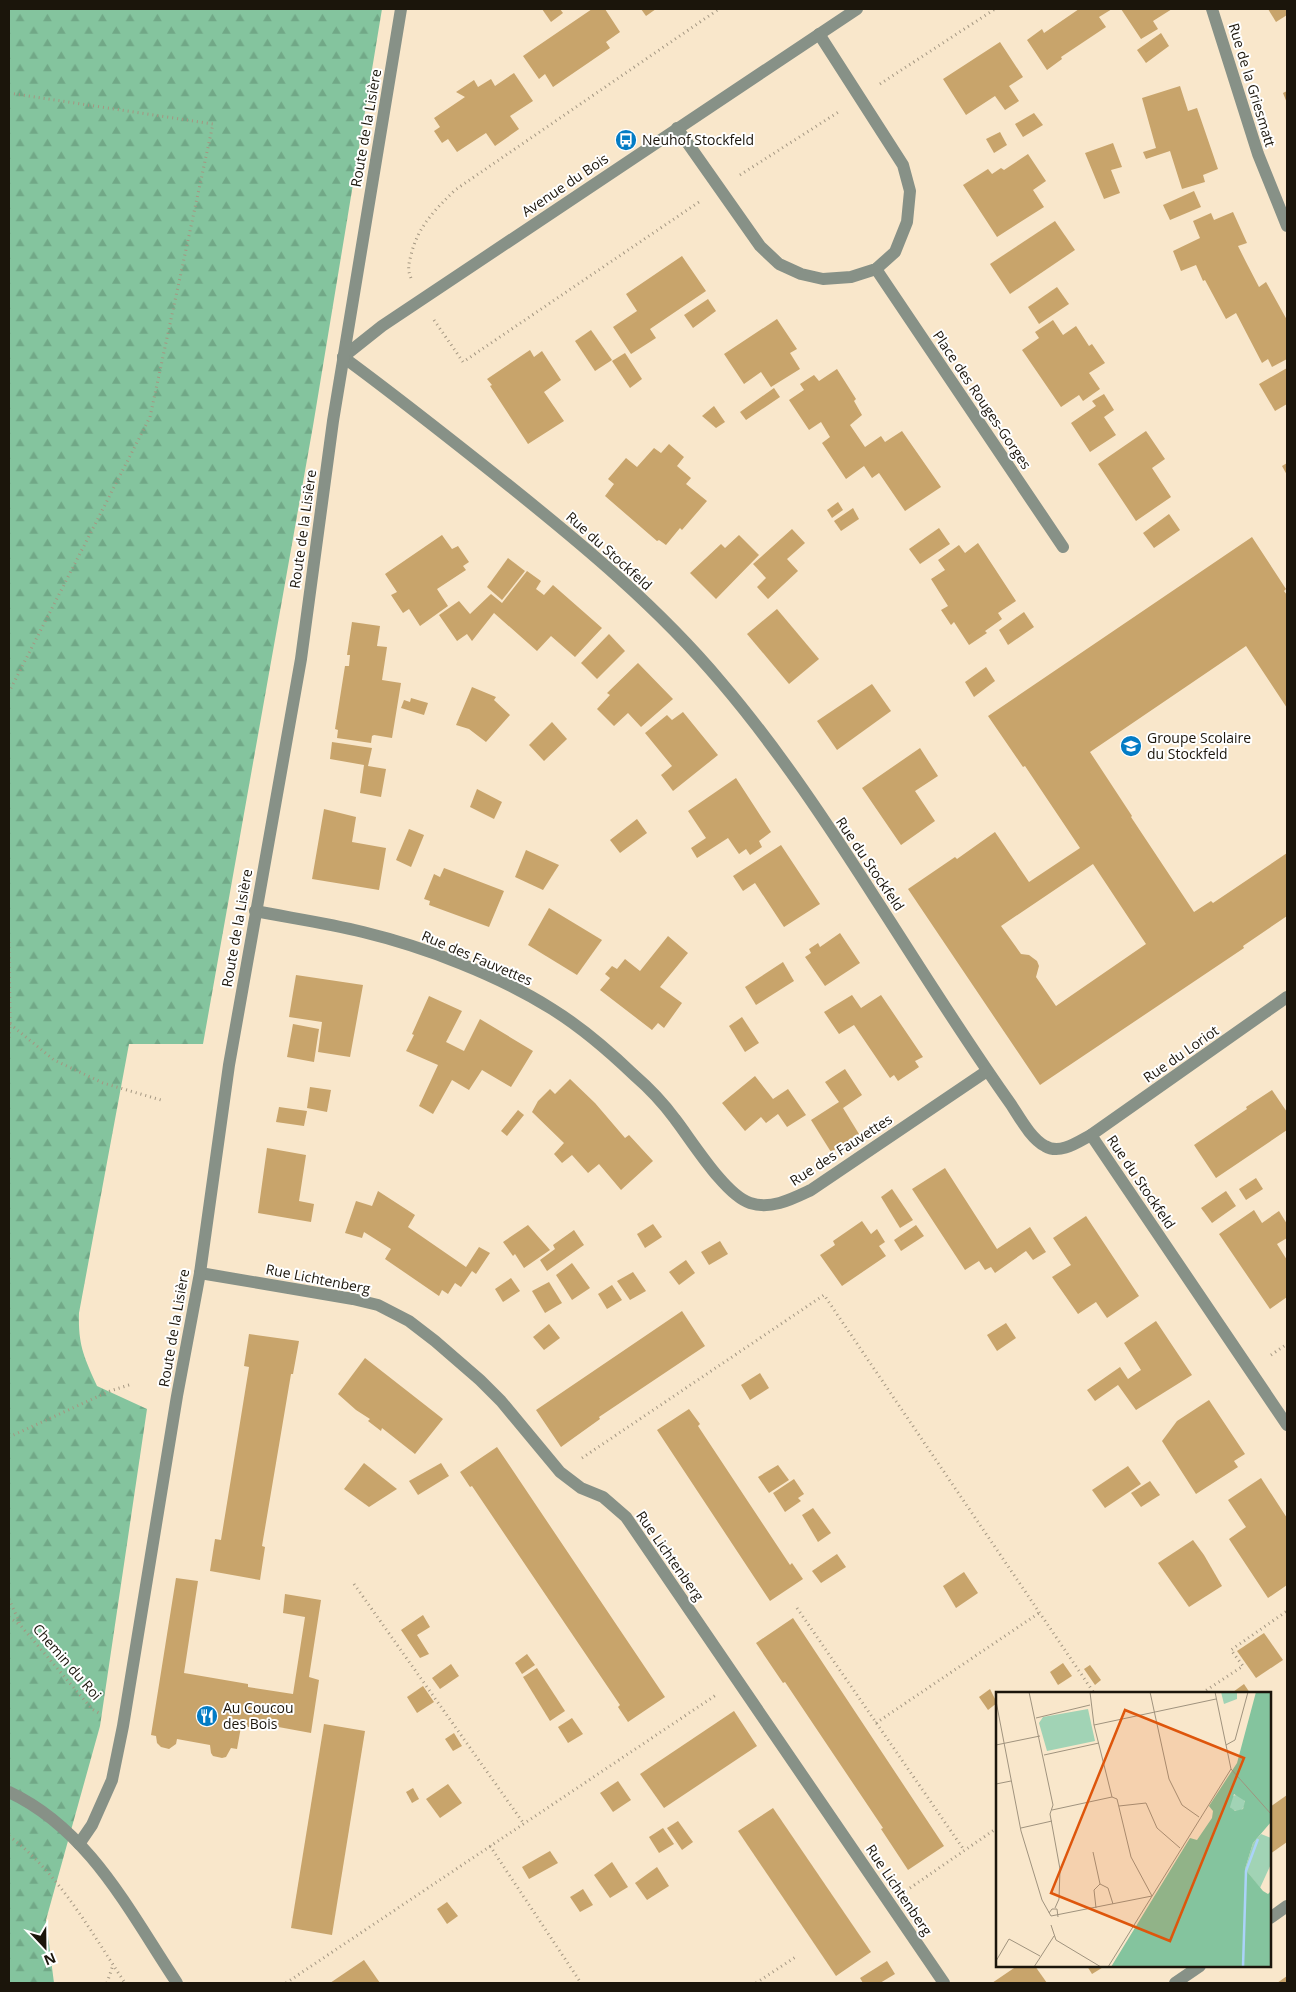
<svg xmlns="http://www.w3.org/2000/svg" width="1296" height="1992" font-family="'Open Sans',sans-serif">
<defs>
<pattern id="forest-firs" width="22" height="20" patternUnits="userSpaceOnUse" patternTransform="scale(1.25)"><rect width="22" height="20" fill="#84c49e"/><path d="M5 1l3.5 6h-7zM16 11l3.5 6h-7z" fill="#71a887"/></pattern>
</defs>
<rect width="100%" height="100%" fill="#f9e7cb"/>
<path fill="url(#forest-firs)" d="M9,9H382L313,426L203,1044H129L79,1313C78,1345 84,1357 97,1386L147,1409L100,1726L46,1920L54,1983H9Z"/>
<g fill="#c8a46b" fill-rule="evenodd">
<path d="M542,9H560L563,13L551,22Z"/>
<path d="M592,9H605L620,32L606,42L610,48L553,87L545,74L539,79L523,56Z"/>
<path d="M641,9H656L646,16Z"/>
<path d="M1079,9H1112L1099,17L1106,27L1061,57L1062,59L1047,70L1027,40L1042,29L1044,33Z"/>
<path d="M1121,9H1172L1153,21L1158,29L1141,39Z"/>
<path d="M1268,9H1287V15L1276,22Z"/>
<path d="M1161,33L1169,46L1146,63L1137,50Z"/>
<path d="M1000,42L1023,77L1009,86L1019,101L1005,110L995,96L966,115L943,79Z"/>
<path d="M514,73L533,101L510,116L519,129L495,146L486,133L457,152L448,139L442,143L434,131L440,127L434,118L465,97L456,92L474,80L478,87L491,79L495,86Z"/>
<path d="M1180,86L1188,111L1197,108L1218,169L1203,175L1205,182L1182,189L1170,151L1146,159L1143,152L1156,148L1142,98Z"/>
<path d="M1287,91V103L1283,93Z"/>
<path d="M1034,113L1043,125L1023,137L1015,124Z"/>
<path d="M1000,132L1007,145L994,153L986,139Z"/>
<path d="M1113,143L1122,167L1111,170L1120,193L1104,199L1085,153Z"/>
<path d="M1028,154L1046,181L1033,190L1044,207L997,237L963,185L988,169L992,174L1001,168L1004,170Z"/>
<path d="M1194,191L1201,207L1170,220L1163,205Z"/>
<path d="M1233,212L1247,243L1238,246L1246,262L1259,287L1266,282L1287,320V359L1272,367L1268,359L1262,363L1236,313L1226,319L1205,280L1203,281L1196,265L1181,271L1173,251L1200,238L1193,221L1211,213L1214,220Z"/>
<path d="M1055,221L1075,250L1010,294L990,264Z"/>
<path d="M682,256L706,291L650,329L656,338L631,354L613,327L637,311L626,294Z"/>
<path d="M1057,287L1069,304L1039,324L1028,307Z"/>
<path d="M708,299L716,311L693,328L684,315Z"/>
<path d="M777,319L797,349L790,353L800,369L771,387L761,372L744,384L724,354Z"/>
<path d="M1053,320L1063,335L1076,326L1089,346L1092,344L1105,363L1089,373L1100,389L1083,401L1079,395L1061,407L1022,350L1039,338L1035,332Z"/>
<path d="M591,330L612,360L595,371L575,341Z"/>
<path d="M530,350L534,357L542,351L561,380L544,392L564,421L528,444L490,386L492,385L487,379Z"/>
<path d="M625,353L642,379L630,388L612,361Z"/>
<path d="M1287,368V404L1275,411L1259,384Z"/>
<path d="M837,369L856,399L854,401L862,415L850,425L865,447L881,436L885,442L902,431L941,487L905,511L879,473L872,478L864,466L846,479L822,443L830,437L821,422L809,430L789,400L804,390L800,384L814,375L819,381Z"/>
<path d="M774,388L780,397L746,420L740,412Z"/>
<path d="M1104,394L1114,410L1104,417L1116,435L1090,452L1071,423L1096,406L1092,401Z"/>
<path d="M714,406L725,422L716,428L702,416Z"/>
<path d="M1146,431L1165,459L1152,468L1171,497L1136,521L1098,464Z"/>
<path d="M669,444L684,457L677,466L691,478L686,484L707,501L682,530L680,528L666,545L659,540L657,541L605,496L614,484L608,479L626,458L637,467L654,448L661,453Z"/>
<path d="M1287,463V475L1282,466Z"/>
<path d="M838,502L843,510L832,518L827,510Z"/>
<path d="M853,508L859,519L841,531L834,521Z"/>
<path d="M1169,514L1180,530L1154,548L1143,533Z"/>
<path d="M939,528L950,544L920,564L909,549Z"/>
<path d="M792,529L805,543L787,559L798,571L768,599L757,587L766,578L753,564Z"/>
<path d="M442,535L452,549L458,546L469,562L463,566L466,570L437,589L448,606L420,626L409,609L403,613L391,595L397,592L385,574Z"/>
<path d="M739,535L759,555L716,599L690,573L721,544L725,548Z"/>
<path d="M1252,537L1286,589L1284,591L1287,595V708L1246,646L1090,752L1132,816L1131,817L1194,912L1211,901L1213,903L1287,853V916L1243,946L1244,948L1040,1085L908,889L955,857L957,859L995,832L1029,882L1080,848L1025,766L1023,767L988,716ZM1093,864L1146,944L1056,1006L1036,977L1039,966L1037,961L1029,955L1021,954L1001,926Z"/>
<path d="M978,543L1016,601L998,613L1002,619L985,631L987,633L969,645L954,622L951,625L941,610L948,606L931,579L945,570L938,560L959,545L965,553Z"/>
<path d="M508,558L525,571L502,600L487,587Z"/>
<path d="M527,571L541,581L536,589L544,595L553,585L602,628L575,657L551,636L537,651L494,613L472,641L467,634L457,641L439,615L459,601L470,614L491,594L502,603Z"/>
<path d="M777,609L819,659L789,684L747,634Z"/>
<path d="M1024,612L1034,627L1008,645L999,630Z"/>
<path d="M352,622L380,626L377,646L387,647L382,680L401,683L392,738L374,735L372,736L371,743L337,738L338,730L335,729L345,666H349L350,655H347Z"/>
<path d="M609,634L625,651L597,679L581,663Z"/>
<path d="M638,663L673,699L641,727L628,713L614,726L597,709L610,695L607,693Z"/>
<path d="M986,667L995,681L974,697L965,682Z"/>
<path d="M872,684L891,711L837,750L817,721Z"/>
<path d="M472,687L496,697L494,700L510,715L486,742L469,729L456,725Z"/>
<path d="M411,698L428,703L424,715L401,708L404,700L410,702Z"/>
<path d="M683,712L718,755L673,791L661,775L672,766L645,733L667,715L672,720Z"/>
<path d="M552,722L567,739L544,761L529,745Z"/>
<path d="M332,742L372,748L368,766L386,769L381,797L360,793L364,765L330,759Z"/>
<path d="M920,748L938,776L915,791L935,821L901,845L862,788Z"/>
<path d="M736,778L771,832L759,841L762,847L750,855L746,849L739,854L728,838L697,858L691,848L706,838L688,811Z"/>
<path d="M477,789L502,802L494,819L470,807Z"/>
<path d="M324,809L356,817L352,842L386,848L379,890L312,879Z"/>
<path d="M637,819L647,833L620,853L610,840Z"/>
<path d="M409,829L424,835L411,867L396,860Z"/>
<path d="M781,845L820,904L784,927L755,883L743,891L733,876Z"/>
<path d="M526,850L559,865L543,890L515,877Z"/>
<path d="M444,868L504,891L489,927L429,905L430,901L424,899L434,874L440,877Z"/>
<path d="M549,908L602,940L577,975L528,945Z"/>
<path d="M840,933L860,963L825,986L805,957L811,953L809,949L818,943L820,947Z"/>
<path d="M668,936L688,953L660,987L682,1003L664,1028L658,1023L652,1030L600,990L610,978L605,974L612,966L617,969L625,959L640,971Z"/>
<path d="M783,962L794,981L756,1005L745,987Z"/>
<path d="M296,975L363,985L350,1057L318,1052L322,1022L289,1017Z"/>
<path d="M852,995L861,1008L881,995L923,1057L915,1061L919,1067L898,1081L894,1075L890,1078L854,1025L839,1034L824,1012Z"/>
<path d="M429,996L462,1011L446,1042L464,1051L480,1019L533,1051L511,1087L482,1070L469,1090L452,1080L433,1114L419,1106L438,1065L406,1051L414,1035L412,1034Z"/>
<path d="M742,1017L759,1043L745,1052L729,1026Z"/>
<path d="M293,1024L319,1029L314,1062L287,1057Z"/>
<path d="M845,1069L862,1095L843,1108L859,1134L831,1152L811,1120L839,1102L825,1082Z"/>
<path d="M755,1076L773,1099L788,1089L806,1115L787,1127L778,1114L766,1123L761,1117L745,1131L722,1103Z"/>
<path d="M570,1079L595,1103L625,1138L629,1135L653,1161L621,1190L599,1164L588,1173L572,1155L562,1163L554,1154L564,1143L532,1112L538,1101L550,1089L555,1094Z"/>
<path d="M310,1087L331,1090L327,1112L307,1108Z"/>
<path d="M1272,1090L1287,1112V1130L1216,1178L1194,1145L1247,1109L1246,1107Z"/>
<path d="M279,1107L307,1111L304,1126L276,1122Z"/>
<path d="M518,1110L524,1115L507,1136L501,1131Z"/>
<path d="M267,1148L306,1155L299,1201L314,1204L311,1222L258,1213Z"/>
<path d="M945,1168L997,1249L1030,1227L1046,1252L1033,1260L1026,1251L995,1273L991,1267L985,1270L979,1261L965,1270L912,1189Z"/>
<path d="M1256,1178L1263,1189L1246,1200L1239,1189Z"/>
<path d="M892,1189L913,1220L900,1228L881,1197Z"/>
<path d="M378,1191L415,1215L408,1227L466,1267L479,1247L490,1253L476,1274L472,1271L461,1287L455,1283L448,1294L442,1290L439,1296L385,1259L391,1249L364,1232L362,1238L345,1233L356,1201L372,1206Z"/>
<path d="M1226,1191L1236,1206L1212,1223L1201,1208Z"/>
<path d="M1254,1210L1262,1223L1279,1211L1287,1224V1238L1277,1244L1287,1260V1297L1270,1309L1219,1234Z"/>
<path d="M1086,1216L1139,1296L1107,1318L1096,1302L1078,1314L1052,1277L1071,1265L1053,1238Z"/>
<path d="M862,1221L871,1234L877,1229L885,1242L879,1246L886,1256L842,1286L820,1255L835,1245L833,1241Z"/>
<path d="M653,1224L662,1237L645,1248L637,1234Z"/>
<path d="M528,1225L550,1250L524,1268L515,1254L513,1256L503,1242Z"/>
<path d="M916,1225L924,1236L901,1251L894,1240Z"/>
<path d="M574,1230L584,1245L547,1271L540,1260L555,1249L553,1245Z"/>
<path d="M720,1241L728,1254L709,1265L701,1252Z"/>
<path d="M686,1260L695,1273L679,1285L669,1272Z"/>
<path d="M572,1263L590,1288L572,1300L556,1275Z"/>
<path d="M633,1272L646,1291L630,1300L617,1281Z"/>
<path d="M511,1278L520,1291L503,1302L495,1289Z"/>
<path d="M549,1282L562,1303L545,1313L532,1291Z"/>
<path d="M612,1285L622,1300L607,1309L598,1294Z"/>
<path d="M682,1311L705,1346L599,1417L600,1419L561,1447L536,1410Z"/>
<path d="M1156,1321L1192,1375L1136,1410L1118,1385L1095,1401L1087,1390L1120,1367L1128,1379L1141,1370L1124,1343Z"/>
<path d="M1006,1323L1016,1338L997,1351L987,1335Z"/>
<path d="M549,1324L560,1338L544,1350L533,1337Z"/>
<path d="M249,1334L299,1341L293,1374H291L262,1546L265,1547L260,1580L210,1571L215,1539L221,1540L228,1497L249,1367L244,1366Z"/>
<path d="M365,1358L443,1419L415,1454L382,1428L381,1431L368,1421L370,1419L356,1410L338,1394Z"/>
<path d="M760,1373L769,1388L750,1400L741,1385Z"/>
<path d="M1209,1400L1245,1454L1234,1461L1238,1467L1196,1494L1162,1441L1177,1421Z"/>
<path d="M689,1409L700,1424L698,1426L790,1565L792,1563L803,1579L770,1601L657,1430Z"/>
<path d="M497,1447L665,1697L628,1722L618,1707L620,1705L472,1486L470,1487L460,1472Z"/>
<path d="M364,1463L397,1489L369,1507L344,1489Z"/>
<path d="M441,1463L449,1476L418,1495L409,1481Z"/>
<path d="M778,1465L789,1480L769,1493L758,1477Z"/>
<path d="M1128,1466L1141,1484L1105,1508L1092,1490Z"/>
<path d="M1261,1478L1287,1518V1585L1268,1598L1229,1539L1246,1527L1228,1500Z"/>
<path d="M794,1479L804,1494L798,1498L801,1501L785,1512L773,1493Z"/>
<path d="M1150,1481L1160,1495L1141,1507L1131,1493Z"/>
<path d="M813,1508L831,1533L818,1542L802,1515Z"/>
<path d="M1193,1540L1204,1555L1222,1586L1189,1607L1158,1563Z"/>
<path d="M837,1554L846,1567L821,1583L812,1571Z"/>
<path d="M964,1572L978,1593L956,1608L943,1586Z"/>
<path d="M176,1578L198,1581L184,1673L248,1684V1687L293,1694L305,1617L283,1613L285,1594L321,1600L309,1677L319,1680L311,1733L251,1722L250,1727H241L237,1749L231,1748L226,1757L222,1758L213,1756L211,1753L210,1745L177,1739L176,1744L169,1749L161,1747L157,1743L156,1736L151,1735Z"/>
<path d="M423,1615L430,1627L417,1635L429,1654L420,1658L401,1630Z"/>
<path d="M793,1618L944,1846L908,1870L881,1829L883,1828L785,1682L783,1683L756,1643Z"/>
<path d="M1264,1633L1283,1660L1256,1678L1237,1651Z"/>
<path d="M527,1654L535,1665L522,1674L515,1663Z"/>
<path d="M1063,1663L1072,1676L1058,1685L1050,1672Z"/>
<path d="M451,1664L459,1676L440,1689L432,1678Z"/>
<path d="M1090,1665L1101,1680L1095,1685L1084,1669Z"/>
<path d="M537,1668L565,1711L550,1721L523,1677Z"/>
<path d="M1244,1684L1250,1693H1234L1233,1692Z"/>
<path d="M423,1686L434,1702L417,1713L407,1697Z"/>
<path d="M990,1689L997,1703L988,1710L979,1697Z"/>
<path d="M734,1711L757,1746L664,1808L640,1774Z"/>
<path d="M572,1718L583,1734L568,1743L558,1727Z"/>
<path d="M324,1724L365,1731L332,1935L291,1928Z"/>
<path d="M454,1733L462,1746L453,1751L445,1739Z"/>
<path d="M618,1781L631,1800L613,1812L600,1793Z"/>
<path d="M448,1784L462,1803L440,1818L426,1799Z"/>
<path d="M413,1788L419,1799L412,1803L406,1792Z"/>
<path d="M1287,1795V1842L1270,1854V1807Z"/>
<path d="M773,1808L871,1952L836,1976L738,1831Z"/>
<path d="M678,1821L693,1842L682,1850L667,1828Z"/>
<path d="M663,1828L674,1844L659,1853L649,1837Z"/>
<path d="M550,1851L558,1863L529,1879L522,1867Z"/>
<path d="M612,1862L628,1887L610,1898L594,1875Z"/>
<path d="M657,1867L669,1886L647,1900L635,1883Z"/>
<path d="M583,1889L593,1905L580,1912L570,1897Z"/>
<path d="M447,1902L458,1916L447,1924L437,1909Z"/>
<path d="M364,1960L380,1983H330Z"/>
<path d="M887,1961L895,1974L880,1983H863L860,1978Z"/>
<path d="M1017,1966H1035L1047,1983H992Z"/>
<path d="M1087,1966H1105L1092,1974Z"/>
<path d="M1287,1976V1983H1277Z"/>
</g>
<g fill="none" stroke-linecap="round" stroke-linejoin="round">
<g stroke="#a49782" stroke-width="3" stroke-dasharray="1 4" stroke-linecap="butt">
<path d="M880,84L995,9"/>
<path d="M9,93L213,124L150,417L9,692"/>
<path d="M740,175L840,111"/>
<path d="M411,278C407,269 409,263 411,255C418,226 435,210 455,190L719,9"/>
<path d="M434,320L463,362L699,202"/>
<path d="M9,942L10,1024L9,1039"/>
<path d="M10,1024L54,1060L103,1083L161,1100"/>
<path d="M1271,1355L1287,1344"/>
<path d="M9,1437L110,1391L132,1384"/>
<path d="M582,1458L824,1295L1094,1693"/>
<path d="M354,1584L524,1824"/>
<path d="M9,1599L21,1626L92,1709L99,1713"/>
<path d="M797,1608L964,1850"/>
<path d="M9,1617L20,1625"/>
<path d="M1202,1693L1243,1666L1231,1650L1287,1611"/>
<path d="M876,1723L1039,1613"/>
<path d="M9,1836C59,1873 91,1932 125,1983"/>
<path d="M490,1846L581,1983"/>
<path d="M910,1888L997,1828"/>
<path d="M107,1983L113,1965"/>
<path d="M286,1983L716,1695"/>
<path d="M756,1983L797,1956"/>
</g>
<g stroke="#879187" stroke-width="12">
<path d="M1212,9L1258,154L1287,226"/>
<path d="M677,128L760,246L779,264L801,274L823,279L851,277L876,269L895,252L907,222L910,191L903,165L819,34"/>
<path d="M876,269L1063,547"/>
<path d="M343,357C399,398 453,441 507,484C583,545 658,607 721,682C779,750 829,826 877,901C921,969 963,1037 1010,1103C1019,1116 1030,1138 1045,1146C1060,1155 1078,1142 1091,1135L1287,1425"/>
<path d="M343,357L382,326L857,9"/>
<path d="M255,911C291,918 327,923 363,932C425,947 498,975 552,1009C581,1027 609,1051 634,1075C649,1088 664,1104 675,1119C692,1141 725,1195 750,1203C771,1210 792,1199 811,1190L987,1071"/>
<path d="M1091,1135L1287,997"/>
<path d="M200,1273L353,1299L378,1305L409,1321L435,1341L480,1380L501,1401L560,1472L581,1488L603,1497L626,1517L944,1983"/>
<path d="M9,1792C90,1830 130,1913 177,1983"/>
<path d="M79,1844L92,1825L112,1780L123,1726L177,1396L200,1273L229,1065L301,659L333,421L401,9"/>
<path d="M1270,1918L1287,1906"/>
<path d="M1175,1983L1200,1966"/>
</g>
</g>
<defs>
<g id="bus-disc" transform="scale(1.125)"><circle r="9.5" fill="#037cc5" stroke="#fff"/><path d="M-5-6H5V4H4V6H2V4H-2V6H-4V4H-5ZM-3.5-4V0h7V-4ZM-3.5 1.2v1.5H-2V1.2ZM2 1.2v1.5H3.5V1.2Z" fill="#fff"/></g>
<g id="school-disc" transform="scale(1.125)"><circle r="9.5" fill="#037cc5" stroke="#fff"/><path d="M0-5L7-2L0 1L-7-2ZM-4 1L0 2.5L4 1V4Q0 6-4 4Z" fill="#fff"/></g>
<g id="restaurant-disc" transform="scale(1.125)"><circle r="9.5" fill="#037cc5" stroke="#fff"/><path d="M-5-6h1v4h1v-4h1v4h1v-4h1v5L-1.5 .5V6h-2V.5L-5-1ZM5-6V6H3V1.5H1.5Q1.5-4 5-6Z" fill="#fff"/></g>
</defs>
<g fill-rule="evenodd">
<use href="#bus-disc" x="626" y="140"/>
<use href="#school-disc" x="1131" y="746"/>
<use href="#restaurant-disc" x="207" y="1716"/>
</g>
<g text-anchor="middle" stroke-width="4" stroke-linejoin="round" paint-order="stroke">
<g font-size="14" fill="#1b150b" stroke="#fff">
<text transform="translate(1252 85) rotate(73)" y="5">Rue de la Griesmatt</text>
<text transform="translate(366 128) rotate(-80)" y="5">Route de la Lisière</text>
<text transform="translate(565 185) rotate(-34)" y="5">Avenue du Bois</text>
<text transform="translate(982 400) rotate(56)" y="5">Place des Rouges-Gorges</text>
<text transform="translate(303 529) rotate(-82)" y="5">Route de la Lisière</text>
<text transform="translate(609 551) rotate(42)" y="5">Rue du Stockfeld</text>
<text transform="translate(870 864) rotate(56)" y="5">Rue du Stockfeld</text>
<text transform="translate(237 928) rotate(-80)" y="5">Route de la Lisière</text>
<text transform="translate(477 958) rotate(23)" y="5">Rue des Fauvettes</text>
<text transform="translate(1181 1054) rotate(-35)" y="5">Rue du Loriot</text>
<text transform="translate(841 1150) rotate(-33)" y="5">Rue des Fauvettes</text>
<text transform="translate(1141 1182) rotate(56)" y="5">Rue du Stockfeld</text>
<text transform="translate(318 1279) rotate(11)" y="5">Rue Lichtenberg</text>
<text transform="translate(174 1328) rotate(-80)" y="5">Route de la Lisière</text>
<text transform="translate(670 1556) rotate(55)" y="5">Rue Lichtenberg</text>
<text transform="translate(67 1662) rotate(49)" y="5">Chemin du Roi</text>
<text transform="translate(899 1890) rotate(56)" y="5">Rue Lichtenberg</text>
</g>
<g font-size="14" fill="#1b150b" stroke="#fff" text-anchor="start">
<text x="642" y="145">Neuhof Stockfeld</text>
<text x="1147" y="743">Groupe Scolaire<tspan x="1147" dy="16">du Stockfeld</tspan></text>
<text x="223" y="1713">Au Coucou<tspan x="223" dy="16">des Bois</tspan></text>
</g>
</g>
<g transform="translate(996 1692)">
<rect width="275" height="275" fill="#f9e7cb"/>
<path d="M233 111a8 8 0 1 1 16 0a8 8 0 1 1-16 0ZM265,142L275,146V172L264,196L249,177L257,151Z" fill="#a1d3b5"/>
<path d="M260,0H275V130L257,151L249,177L267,199L272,202L275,199V275H115L194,146L201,148L216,126L217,119L213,114L241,71ZM238,102L249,109L247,117L239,119L234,115Z" fill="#84c49e" fill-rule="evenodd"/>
<path d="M225,0H241V7L228,12ZM92,17L99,49L51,59L43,31L47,25Z" fill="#a1d3b5"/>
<path fill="none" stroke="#abd3f9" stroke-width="2.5" d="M247,275L250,179L262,147"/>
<path fill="none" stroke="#a0937e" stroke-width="1" d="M33,0L57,113L54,122L64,177L63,207L59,216M94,0L98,33L116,105L121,107L135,165L156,204M154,0L173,87L186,113L203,125M219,0L235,77L275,122M0,9L25,139L46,208L55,224L156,204M40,26L94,13M98,33L220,7M0,53L44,44M230,53L239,48L252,0M48,63L103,51M0,92L15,89M123,114L150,111L161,136L184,156M56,118L116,105M25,136L56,129M97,160L104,192M100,216L98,198L104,192L112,196L117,212M53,221L56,217H61L62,225M55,233L60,248L105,275M0,269L13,247L44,264M38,275L58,244M112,275L235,77"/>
<path fill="#de560c" fill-opacity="0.15" stroke="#de560c" stroke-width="2.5" d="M129,18L248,66L174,249L55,201Z"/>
<rect width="275" height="275" fill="none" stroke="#1b150b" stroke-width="2.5"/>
</g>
<rect width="1296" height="1992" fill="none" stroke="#1b150b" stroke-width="20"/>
<g transform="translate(45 1947) rotate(158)" stroke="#ffffff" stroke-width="4" paint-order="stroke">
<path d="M0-4L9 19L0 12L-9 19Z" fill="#1b150b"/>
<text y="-8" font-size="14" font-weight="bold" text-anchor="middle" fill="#1b150b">N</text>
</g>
</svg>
